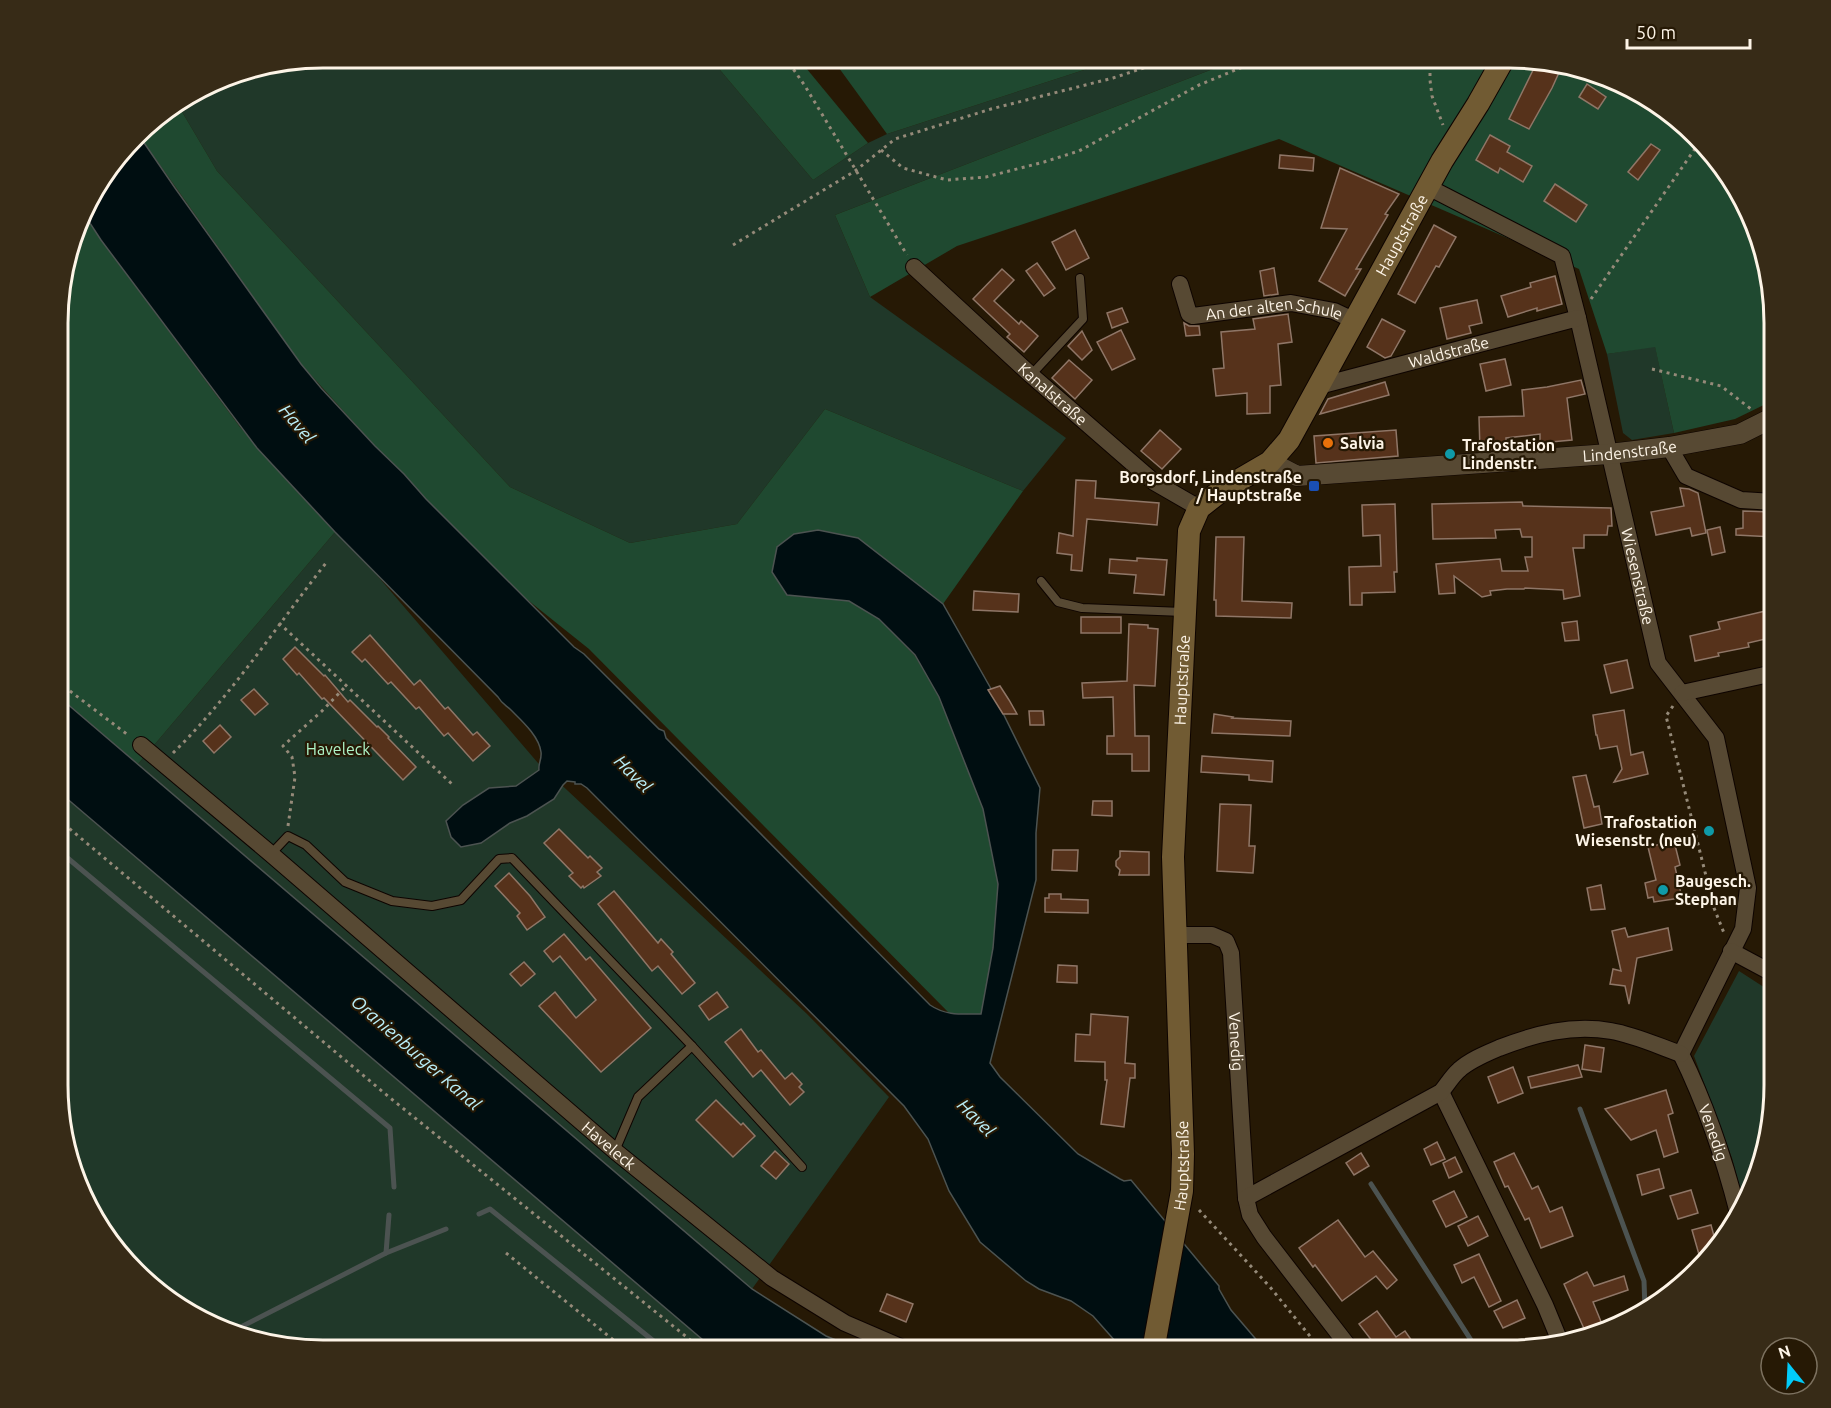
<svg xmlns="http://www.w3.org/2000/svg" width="1831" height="1408" font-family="Ubuntu,sans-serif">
<rect width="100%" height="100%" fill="#261905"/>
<g fill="#203829">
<path d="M322,57H709L813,180L868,143L887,134L1124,57H1244L835,215L870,297L1066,438L1023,491L825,409L737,524L630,543L510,487L217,171L178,105L237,71Z"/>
<path d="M1655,346L1674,433L1632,440L1623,433L1607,354Z"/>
<path d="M335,532L375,573L538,763L806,1013L889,1097L752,1289L138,764Z"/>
<path d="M58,791L716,1351L305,1350L221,1331L148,1285L84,1203L58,1104Z"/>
<path d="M1739,971L1773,993V1104L1754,1188L1744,1203L1732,1158L1694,1056Z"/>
</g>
<g fill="#1f4930">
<path d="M709,57H797L868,143L813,180Z"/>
<path d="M831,57H1124L887,134Z"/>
<path d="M1244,57L1526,58L1610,77L1683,123L1747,205L1774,322V400L1735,419L1674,433L1655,347L1607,354L1579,269L1279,139L957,246L870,297L835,215Z"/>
<path d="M178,105L217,171L510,487L630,543L737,524L825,409L1023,491L943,604L858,538L787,595L849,601L879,619L915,656L939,697L983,809L998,884L993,948L981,1014H950L589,649L519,593L426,499L404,474L375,446L301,364L138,134L148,123Z"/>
<path d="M84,214L101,240L240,427L288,482L335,532L138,764L58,696L59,287Z"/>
</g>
<g fill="#000e11" stroke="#4c5351" stroke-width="1.5">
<path d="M138,134L175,188L301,364L321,388L375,446L404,474L426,499L574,647L584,654L659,729L664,731L666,738L930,1005C946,1016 962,1014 981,1014L993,948L998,884L983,809L939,697L915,655L879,619L849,601L787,595L772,572L777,547L794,534L818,530L858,538L943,604L990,687L1040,788L1036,833V880L990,1063L1000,1077L1078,1154L1120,1179L1124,1181L1131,1180L1219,1286V1289L1231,1310L1266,1351H1124L1093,1316L1071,1301L1039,1289L1026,1281L980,1242L949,1191L928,1139L904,1106L587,788L581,784H575V782L567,781L563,785L554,799L527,816L510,823L481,843L461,847L451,837L446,821L463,805L489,788L516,786L539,770C538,764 542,759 541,752C539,736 522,721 511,710C506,705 502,704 498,697L335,532L257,448L101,240L84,214L92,190Z"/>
<path d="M58,696L752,1289L826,1336L863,1351H716L58,791Z"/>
</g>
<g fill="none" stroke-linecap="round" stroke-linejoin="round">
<g stroke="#4c5351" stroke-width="5">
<path d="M58,850L390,1128L394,1187"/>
<path d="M1580,1109L1644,1281L1645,1309"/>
<path d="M1371,1184L1478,1351"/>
<path d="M479,1214L490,1209L666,1351"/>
<path d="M386,1253L389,1215"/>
<path d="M229,1333L386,1253L446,1229"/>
</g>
</g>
<g fill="#56321b" stroke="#8f7667" stroke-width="1.5">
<path d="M1538,60L1562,66L1552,88L1529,129L1509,119Z"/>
<path d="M1587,84L1606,97L1598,109L1579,97Z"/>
<path d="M1490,135L1510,146L1507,152L1532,166L1523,182L1500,168L1498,173L1476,160Z"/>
<path d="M1651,144L1660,150L1638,180L1628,172Z"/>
<path d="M1280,155L1314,158L1313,171L1279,168Z"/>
<path d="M1340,168L1399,194L1385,214L1388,215L1356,269H1361L1345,296L1319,281L1347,229L1321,228Z"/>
<path d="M1555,184L1587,205L1576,222L1544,201Z"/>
<path d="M1434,225L1456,237L1439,267L1436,266L1415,303L1398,294Z"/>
<path d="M1075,230L1089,258L1066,270L1052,242Z"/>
<path d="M1037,263L1055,288L1044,296L1026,271Z"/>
<path d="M1274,268L1278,294L1264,296L1260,271Z"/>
<path d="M1002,269L1014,280L994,301L1019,324L1021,321L1038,336L1024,352L1007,337L1010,334L973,299Z"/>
<path d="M1555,276L1562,304L1537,311V308L1508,317L1501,296L1531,287L1530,283Z"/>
<path d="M1477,300L1482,323L1469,326L1471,333L1447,339L1440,308Z"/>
<path d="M1122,308L1128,322L1112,328L1107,313Z"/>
<path d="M1288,314L1292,342L1278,344L1281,385L1270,386V413L1247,414V393L1216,396L1213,369L1224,368L1221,332L1255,329L1253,319Z"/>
<path d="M1382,319L1405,331L1391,356L1385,358L1367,347Z"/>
<path d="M1184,323L1189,326H1199L1200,335L1186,336Z"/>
<path d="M1121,330L1135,359L1112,370L1097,342Z"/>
<path d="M1082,331L1092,350L1082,360L1068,346Z"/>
<path d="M1505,359L1511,385L1486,391L1480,364Z"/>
<path d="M1069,360L1092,380L1075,399L1052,378Z"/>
<path d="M1581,380L1585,394L1567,398L1572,440L1540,443V434L1506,438V449L1480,450L1479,417L1524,416L1522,390L1547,387Z"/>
<path d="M1385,382L1389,395L1320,414L1328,399Z"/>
<path d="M1160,430L1181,449L1162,469L1141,451Z"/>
<path d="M1396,430L1398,456L1316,463L1314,436Z"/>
<path d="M1076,480L1096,481L1095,498L1159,503L1157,525L1087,519L1082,571L1071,570L1072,555L1057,553L1059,533L1073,536Z"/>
<path d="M1680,488L1689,489L1698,493L1706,533L1692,536L1690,528L1656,535L1651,512L1684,506Z"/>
<path d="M1522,502L1523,506L1611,508L1612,526H1608L1607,535H1584V548H1573L1580,596L1564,599L1563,590L1525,588L1524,589H1507L1490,591L1491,595L1482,597L1454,576L1455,593L1439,594L1436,564L1500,559L1502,571H1528L1525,557H1532V537H1522L1520,529L1495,530L1496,538L1433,539L1432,504Z"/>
<path d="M1395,504L1397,572H1394L1395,592L1362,593V605H1350L1349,567L1381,566L1380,535L1363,536L1362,505Z"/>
<path d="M1743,511L1772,512L1771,523H1774V537L1736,535V529L1743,528Z"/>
<path d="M1720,527L1725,552L1712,555L1707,530Z"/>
<path d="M1216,537H1244L1242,601L1292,603L1291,618L1216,616V600H1214Z"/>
<path d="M1137,558L1167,560L1164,595L1134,593L1136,575L1109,573L1110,559L1137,561Z"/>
<path d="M974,591L1019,594L1018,612L973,610Z"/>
<path d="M1774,609V637L1748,643L1749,647L1718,653L1719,656L1695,661L1690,636L1720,629L1718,622Z"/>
<rect x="1081" y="617" width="40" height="16"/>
<path d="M1577,621L1579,640L1565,641L1562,623Z"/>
<path d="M1129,624L1148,625V628L1158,629L1155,686L1134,685L1135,736H1149V771H1132V754H1107V736H1114L1113,697L1083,698L1082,683L1127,681Z"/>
<path d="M370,635L414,685L420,680L445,709L448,707L473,735L477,732L490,746L473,761L448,733L444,736L419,707L416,709L391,682L388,684L365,659L362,662L352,652Z"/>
<path d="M295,647L324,676L325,675L348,702L350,700L377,727L378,726L389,737L388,738L416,767L403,780L324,698L322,699L299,673L297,675L283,659Z"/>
<path d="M1627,660L1633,688L1611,693L1604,665Z"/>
<path d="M1000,686L1009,700L1017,714H1003L988,690Z"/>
<path d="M254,689L268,704L255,715L241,700Z"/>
<path d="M1624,710L1631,755L1643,752L1648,774L1614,782L1622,769L1617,746L1600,749L1597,735H1596L1593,715Z"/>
<path d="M1029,711H1043L1044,725H1030Z"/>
<path d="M1214,714L1233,717L1232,718L1291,721L1290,736L1212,733Z"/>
<path d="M220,725L231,737L214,753L203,741Z"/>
<path d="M1202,756L1273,761L1272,782L1249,780V775L1201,772Z"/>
<path d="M1586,775L1594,807L1599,806L1602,824L1584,828L1573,777Z"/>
<path d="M1093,801H1112V816L1092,815Z"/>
<path d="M1220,804L1251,805L1249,846H1255L1253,873L1217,871Z"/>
<path d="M559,829L588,858L590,856L602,868L597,872L601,876L584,888L583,886L581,888L569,876L573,873L544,843Z"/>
<path d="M1674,841L1680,865L1675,867L1681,894H1680V898L1654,902L1653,897L1648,898L1645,883L1656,880L1648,847Z"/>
<path d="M1053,850H1078L1077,871L1052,870Z"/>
<path d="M1120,851L1149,852V875H1119L1120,870L1116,866V861L1120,857Z"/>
<path d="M509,873L530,896L545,917L527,930L517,916L520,913L495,886Z"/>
<path d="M1601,885L1605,909L1591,910L1587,888Z"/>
<path d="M614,891L658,943L661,939L673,952L671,954L695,983L682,994L658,966L652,971L598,904Z"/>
<path d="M1049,894H1061V899L1088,900V913L1045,912V898H1049Z"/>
<path d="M1625,928L1628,937L1668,928L1672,950L1637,958L1629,1004L1625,986L1610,984L1613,969L1621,971L1612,931Z"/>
<path d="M564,934L586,960L590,957L651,1028L601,1072L539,1006L555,992L576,1018L596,1000L560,956L553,962L544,951Z"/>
<path d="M524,962L535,974L521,986L510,974Z"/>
<path d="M1058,965L1077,966V983L1057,982Z"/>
<path d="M717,992L728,1007L709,1020L699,1006Z"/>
<path d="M1091,1014L1128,1017L1125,1063L1135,1064V1078H1130L1124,1127L1101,1124L1107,1080H1105V1062L1075,1061L1076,1034L1090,1035Z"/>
<path d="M741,1029L758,1052L761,1050L785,1079L792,1073L802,1084L799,1087L804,1092L790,1105L761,1070L753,1077L725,1042Z"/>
<path d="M1585,1045L1604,1048L1601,1072L1582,1069Z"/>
<path d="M1578,1065L1582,1077L1531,1088L1528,1077Z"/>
<path d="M1513,1067L1523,1093L1498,1103L1488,1077Z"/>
<path d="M1666,1090L1673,1113L1668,1115L1678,1152L1664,1157L1656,1130L1631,1140L1605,1109Z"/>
<path d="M716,1100L741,1125L743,1123L755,1136L733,1157L696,1120Z"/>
<path d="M1437,1142L1445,1159L1431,1165L1424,1149Z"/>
<path d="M775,1151L789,1164L776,1179L761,1166Z"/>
<path d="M1361,1153L1369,1166L1354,1175L1346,1163Z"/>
<path d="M1514,1153L1532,1189L1538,1186L1550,1212L1562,1207L1573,1236L1541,1248L1529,1218L1525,1220L1508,1186L1505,1187L1494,1162Z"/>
<path d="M1455,1157L1462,1172L1449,1178L1443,1163Z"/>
<path d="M1659,1169L1664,1188L1642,1195L1637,1175Z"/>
<path d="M1691,1190L1698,1213L1678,1219L1670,1196Z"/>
<path d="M1454,1191L1467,1217L1446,1227L1433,1201Z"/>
<path d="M1478,1216L1488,1236L1468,1246L1458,1226Z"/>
<path d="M1338,1220L1365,1257L1373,1251L1397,1280L1387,1289L1376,1276L1342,1301L1315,1265L1313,1267L1299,1248Z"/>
<path d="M1711,1225L1717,1247L1708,1260L1702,1265L1692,1230Z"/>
<path d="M1479,1254L1501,1301L1489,1307L1474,1277L1462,1283L1454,1265Z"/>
<path d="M1587,1272L1594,1286L1624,1276L1628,1290L1593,1302L1604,1329L1586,1333L1564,1284Z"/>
<path d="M887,1294L913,1304L906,1322L880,1311Z"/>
<path d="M1517,1300L1525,1318L1503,1328L1494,1311Z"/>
<path d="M1377,1311L1396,1337L1405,1331L1419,1351H1378L1379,1350L1359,1324Z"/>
</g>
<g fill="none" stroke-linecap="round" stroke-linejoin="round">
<g stroke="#0e0400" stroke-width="10">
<g id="service">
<path d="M1031,375L1083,319L1080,278"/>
<path d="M1041,581L1058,602L1082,608L1183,612"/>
<path d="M271,854L288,836L306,845L345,882L392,901L432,906L461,900L499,859L512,858L692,1046L802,1167"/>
<path d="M615,1151L638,1097L692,1046"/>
</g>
</g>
<g stroke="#0e0400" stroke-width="18">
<g id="minor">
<path id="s1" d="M1428,187L1562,256L1578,318L1658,663L1716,738L1748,888L1743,929L1681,1054C1706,1105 1724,1158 1738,1213"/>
<path id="s2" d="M914,267L1031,375L1154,482L1199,508"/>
<path id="s3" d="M1180,284L1189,314L1193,316L1291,303L1334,311L1355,321"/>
<path id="s4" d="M1319,386L1578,318"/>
<path d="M1669,447L1686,476L1741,500L1774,502"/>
<path d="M1682,693L1774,673"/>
<path id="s5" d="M141,745L271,854L615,1151L772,1278L845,1323L910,1351"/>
<path id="s6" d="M1175,935H1212L1226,941L1231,953L1246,1198L1250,1215L1264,1237L1352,1351"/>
<path d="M1731,951L1774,974"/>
<path d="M1441,1092L1545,1305L1559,1339"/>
<path d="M1246,1198L1441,1092C1447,1085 1452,1076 1459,1070C1470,1060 1485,1054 1499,1048C1535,1034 1572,1024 1611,1031C1635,1035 1658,1046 1681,1054"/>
</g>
</g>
<g stroke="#0e0400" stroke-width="21">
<g id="tertiary">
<path id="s7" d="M1270,462L1297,476L1609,454L1669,447L1740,434L1774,417"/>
</g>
</g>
<g stroke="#0e0400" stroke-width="24">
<g id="secondary">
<path id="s8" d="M1153,1351L1182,1191L1183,1154L1173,857L1189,531L1199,508L1222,490L1270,462L1289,440L1442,161L1478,104L1504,58"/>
</g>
</g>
<g stroke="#958a79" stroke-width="3" stroke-dasharray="3 4.5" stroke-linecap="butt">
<path d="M785,57L805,86L907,255"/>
<path d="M1430,58V80L1432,96L1443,125"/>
<path d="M881,150L903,168L947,180L986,177L1044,162L1079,151L1199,85L1267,57"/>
<path d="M733,245L855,171L895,139L991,109L1113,78L1177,57"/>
<path d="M1591,299L1699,143"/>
<path d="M1652,369L1721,386L1751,409"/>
<path d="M279,623L453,785"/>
<path d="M58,682L128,735"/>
<path d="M1673,706L1666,716L1714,908L1724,933"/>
<path d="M173,753C231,696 276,627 326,563"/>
<path d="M58,819L389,1097L704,1351"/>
<path d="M288,826L295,777L292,757L283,746L322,711L346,686"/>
<path d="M1199,1210L1270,1287L1322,1351"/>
<path d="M506,1253L627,1351"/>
</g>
<use href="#service" stroke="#574933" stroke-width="8"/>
<use href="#minor" stroke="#574933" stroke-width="16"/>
<use href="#tertiary" stroke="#574933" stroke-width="20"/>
<use href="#secondary" stroke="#715b33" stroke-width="22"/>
</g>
<circle fill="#e8710a" stroke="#261905" stroke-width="2" cx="1328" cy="443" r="6"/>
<g fill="#0f9aa8" stroke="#261905" stroke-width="2">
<circle cx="1450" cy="454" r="6"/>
<circle cx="1709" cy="831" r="6"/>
<circle cx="1663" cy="890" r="6"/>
</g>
<rect fill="#1a4fb4" stroke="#261905" stroke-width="2" x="1308" y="480" width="12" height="12" rx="3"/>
<g text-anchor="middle" stroke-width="4.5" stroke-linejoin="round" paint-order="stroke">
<g font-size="16" fill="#fdf4e7" stroke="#261905">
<text dy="6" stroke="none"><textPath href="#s8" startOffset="1196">Hauptstraße</textPath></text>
<text dy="6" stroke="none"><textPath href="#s3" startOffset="118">An der alten Schule</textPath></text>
<text dy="6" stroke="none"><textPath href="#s4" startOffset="134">Waldstraße</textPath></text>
<text dy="6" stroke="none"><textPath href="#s2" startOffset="188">Kanalstraße</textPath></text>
<text dy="6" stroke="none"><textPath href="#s7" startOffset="364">Lindenstraße</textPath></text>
<text dy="6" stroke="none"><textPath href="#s1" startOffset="480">Wiesenstraße</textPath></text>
<text dy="6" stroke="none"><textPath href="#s8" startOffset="674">Hauptstraße</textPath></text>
<text dy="6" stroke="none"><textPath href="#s6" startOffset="154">Venedig</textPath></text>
<text dy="6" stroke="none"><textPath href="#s1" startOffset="1083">Venedig</textPath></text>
<text dy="6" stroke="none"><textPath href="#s5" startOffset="616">Haveleck</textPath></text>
<text dy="6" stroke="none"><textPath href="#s8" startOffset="188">Hauptstraße</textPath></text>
</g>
<g font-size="16" font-weight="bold" fill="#fdf4e7" stroke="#261905" text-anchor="start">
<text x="1340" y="449">Salvia</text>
<text x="1462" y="451">Trafostation<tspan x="1462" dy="18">Lindenstr.</tspan></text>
<text x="1302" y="483" text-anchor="end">Borgsdorf, Lindenstraße<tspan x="1302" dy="18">/ Hauptstraße</tspan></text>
<text x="1697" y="828" text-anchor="end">Trafostation<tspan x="1697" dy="18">Wiesenstr. (neu)</tspan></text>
<text x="1675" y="887">Baugesch.<tspan x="1675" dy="18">Stephan</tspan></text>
</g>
<g font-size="16" fill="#aef4c7" stroke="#261905">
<text x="338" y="755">Haveleck</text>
</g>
<g font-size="18" font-style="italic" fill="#baeff9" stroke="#261905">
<text transform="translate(297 424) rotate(50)" y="6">Havel</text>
<text transform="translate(633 774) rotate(45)" y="6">Havel</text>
<text transform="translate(416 1053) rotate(41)" y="6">Oranienburger Kanal</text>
<text transform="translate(976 1118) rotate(45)" y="6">Havel</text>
</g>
</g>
<path d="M0 0H1831V1408H0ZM323 68H1509A255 255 0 0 1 1764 323V1085A255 255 0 0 1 1509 1340H323A255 255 0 0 1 68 1085V323A255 255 0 0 1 323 68Z" fill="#372b17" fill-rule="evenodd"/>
<path fill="none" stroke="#fdf4e7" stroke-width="3" d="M323 68H1509A255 255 0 0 1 1764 323V1085A255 255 0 0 1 1509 1340H323A255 255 0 0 1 68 1085V323A255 255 0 0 1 323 68Z"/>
<g transform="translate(1789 1366) rotate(342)"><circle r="28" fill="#261905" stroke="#7c715f" stroke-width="1.5"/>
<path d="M0-4.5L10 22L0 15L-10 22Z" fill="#01cbf9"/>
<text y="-9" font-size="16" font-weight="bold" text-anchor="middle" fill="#fdf4e7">N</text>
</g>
<path d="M1627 39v9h123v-9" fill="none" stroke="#fdf4e7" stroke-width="3"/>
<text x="1636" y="39" font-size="18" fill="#fdf4e7" stroke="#261905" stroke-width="4.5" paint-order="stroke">50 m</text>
</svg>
